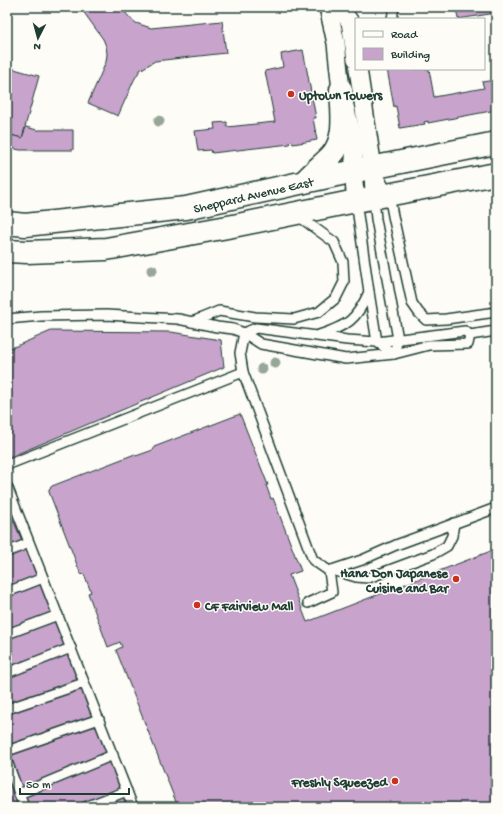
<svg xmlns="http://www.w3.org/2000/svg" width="503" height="814" font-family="'Gochi Hand',sans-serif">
<rect width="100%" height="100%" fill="#fdfcf7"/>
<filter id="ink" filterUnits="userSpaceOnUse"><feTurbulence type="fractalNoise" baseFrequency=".025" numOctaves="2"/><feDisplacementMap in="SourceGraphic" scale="8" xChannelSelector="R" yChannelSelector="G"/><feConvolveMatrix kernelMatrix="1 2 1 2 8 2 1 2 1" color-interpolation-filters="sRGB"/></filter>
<g filter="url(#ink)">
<g fill="#c8a3cc" stroke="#1f3d34">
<path d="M80,7H121L129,17L136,23L151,28L222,21L226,53L155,61L140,70L134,80L118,116L88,103L106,62L107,54L106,46L103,39Z"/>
<path d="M456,7H496V13L458,19Z"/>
<path d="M303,50L316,118H313L317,140L293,144L292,141L289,142L290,144L212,153L211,150L198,151L195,131L215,129L214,123L227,122V127L275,122L265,71L283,67L281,54Z"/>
<path d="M7,67L39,76L22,138L7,134Z"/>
<path d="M387,69H429L434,97L484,88L482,82L495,80L496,110L428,123V121L424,122L425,124L400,128L396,106L394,107Z"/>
<path d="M26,127L37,130H73V150H20L7,147V134L22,138Z"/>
<path d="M51,331L171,332L221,340L224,367L10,457L7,449V350Z"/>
<path d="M240,414L268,485H266L271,499L273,498L301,571L289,575L307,622L496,549V807H178L116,650L122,647L120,642L108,647L88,593L91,592L84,574L81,575L49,492V489L52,486L135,454L136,456L153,450L154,449V447Z"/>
<path d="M7,506L138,807H7Z"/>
</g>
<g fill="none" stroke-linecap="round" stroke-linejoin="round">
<g stroke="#1f3d34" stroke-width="12">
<g id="service">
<path d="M392,19L394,7"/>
<path d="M376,172L389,195L393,216L412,303L419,313L426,320L446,319L496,312"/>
<path d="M488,176L496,187"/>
<path d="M356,201L369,292L377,342L394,354L398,339L376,219L374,198"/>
<path d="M7,319L41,316L106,315L178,319L217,327L233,329L244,333L261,344L346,359L394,354L429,345L468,344L470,335"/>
<path d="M192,322L219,311L255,317L294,319L319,312L336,298L344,282L343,262L334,242L297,215"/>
<path d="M244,333L240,353L243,372L313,560L329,571L362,560L396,545L496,508"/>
<path d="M244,333L256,328L347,340L377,342L465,331L470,335L496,331"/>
<path d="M319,335C348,325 356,321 369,292"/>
<path d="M7,465L243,372"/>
<path d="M7,486L133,807"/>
<path d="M7,552L29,543"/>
<path d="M332,570L356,577L368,578L433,554L447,546L452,536L454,523"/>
<path d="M7,592L43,578"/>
<path d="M308,603L332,592L329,571"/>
<path d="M7,634L58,615"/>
<path d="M7,673L71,648"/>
<path d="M7,709L84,683"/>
<path d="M7,751L99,719"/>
<path d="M7,761L24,807"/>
<path d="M19,794L113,755"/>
<path d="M85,807L127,791"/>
</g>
</g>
<g stroke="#1f3d34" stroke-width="20">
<g id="minor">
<path d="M328,7L336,43L341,90L355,147L353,172L356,201"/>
<path d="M340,7L350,22L356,59"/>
<path d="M358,69L373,168L374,198"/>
</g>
</g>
<g stroke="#1f3d34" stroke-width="25">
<g id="secondary">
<path d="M304,182C312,173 322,165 331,156C347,139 342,111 341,90"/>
<path d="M7,223L25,225L186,208L341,174L496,143"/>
<path d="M7,251L27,252L106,249L233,226L356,201L496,174"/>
</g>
</g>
<use href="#service" stroke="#fdfcf7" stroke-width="9"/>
<use href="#minor" stroke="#fdfcf7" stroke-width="17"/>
<use href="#secondary" stroke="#fdfcf7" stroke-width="22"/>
</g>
<g fill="#97a697">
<circle cx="159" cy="121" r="5.5"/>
<circle cx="152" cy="270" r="5.5"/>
<circle cx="275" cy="363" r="5.5"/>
<circle cx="262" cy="369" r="5.5"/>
</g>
</g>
<g fill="#c8321e" stroke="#fdfcf7" stroke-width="1.5">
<circle cx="291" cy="94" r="4"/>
<circle cx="456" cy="579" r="4"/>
<circle cx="197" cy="605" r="4"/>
<circle cx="395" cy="781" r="4"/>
</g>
<g text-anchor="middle" stroke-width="3" stroke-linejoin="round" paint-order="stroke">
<g font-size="13" font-weight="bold" fill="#1f3d34" stroke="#fdfcf7" text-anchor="start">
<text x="299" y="99">Uptown Towers</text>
<text x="448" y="577" text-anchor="end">Hana Don Japanese<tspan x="448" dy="15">Cuisine and Bar</tspan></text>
<text x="205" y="610">CF Fairview Mall</text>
<text x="387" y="786" text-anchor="end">Freshly Squeezed</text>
</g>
<g font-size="13" fill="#1f3d34" stroke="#fdfcf7">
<text transform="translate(253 194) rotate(-13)" y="5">Sheppard Avenue East</text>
</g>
</g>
<rect width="503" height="814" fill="none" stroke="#fdfcf7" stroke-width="24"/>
<rect x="12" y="12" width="479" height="790" fill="none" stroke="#1f3d34" stroke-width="1.5" filter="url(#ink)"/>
<rect x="355" y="18" width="130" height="52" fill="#fdfcf7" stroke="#a4b0a9"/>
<rect x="363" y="31" width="20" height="6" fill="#fdfcf7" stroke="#a4b0a9"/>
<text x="391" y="38" font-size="12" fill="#1f3d34">Road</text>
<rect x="363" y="48" width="20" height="12" fill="#c8a3cc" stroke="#a4b0a9"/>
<text x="391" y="58" font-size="12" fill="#1f3d34">Building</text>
<g transform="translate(38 38) rotate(186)" stroke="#fdfcf7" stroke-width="3" paint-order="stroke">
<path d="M0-3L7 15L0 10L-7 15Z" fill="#1f3d34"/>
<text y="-6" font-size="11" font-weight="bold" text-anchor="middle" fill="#1f3d34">N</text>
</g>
<path d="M20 788v6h109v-6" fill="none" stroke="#1f3d34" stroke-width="2"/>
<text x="26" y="788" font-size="12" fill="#1f3d34" stroke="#fdfcf7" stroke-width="3" paint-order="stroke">50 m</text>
</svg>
